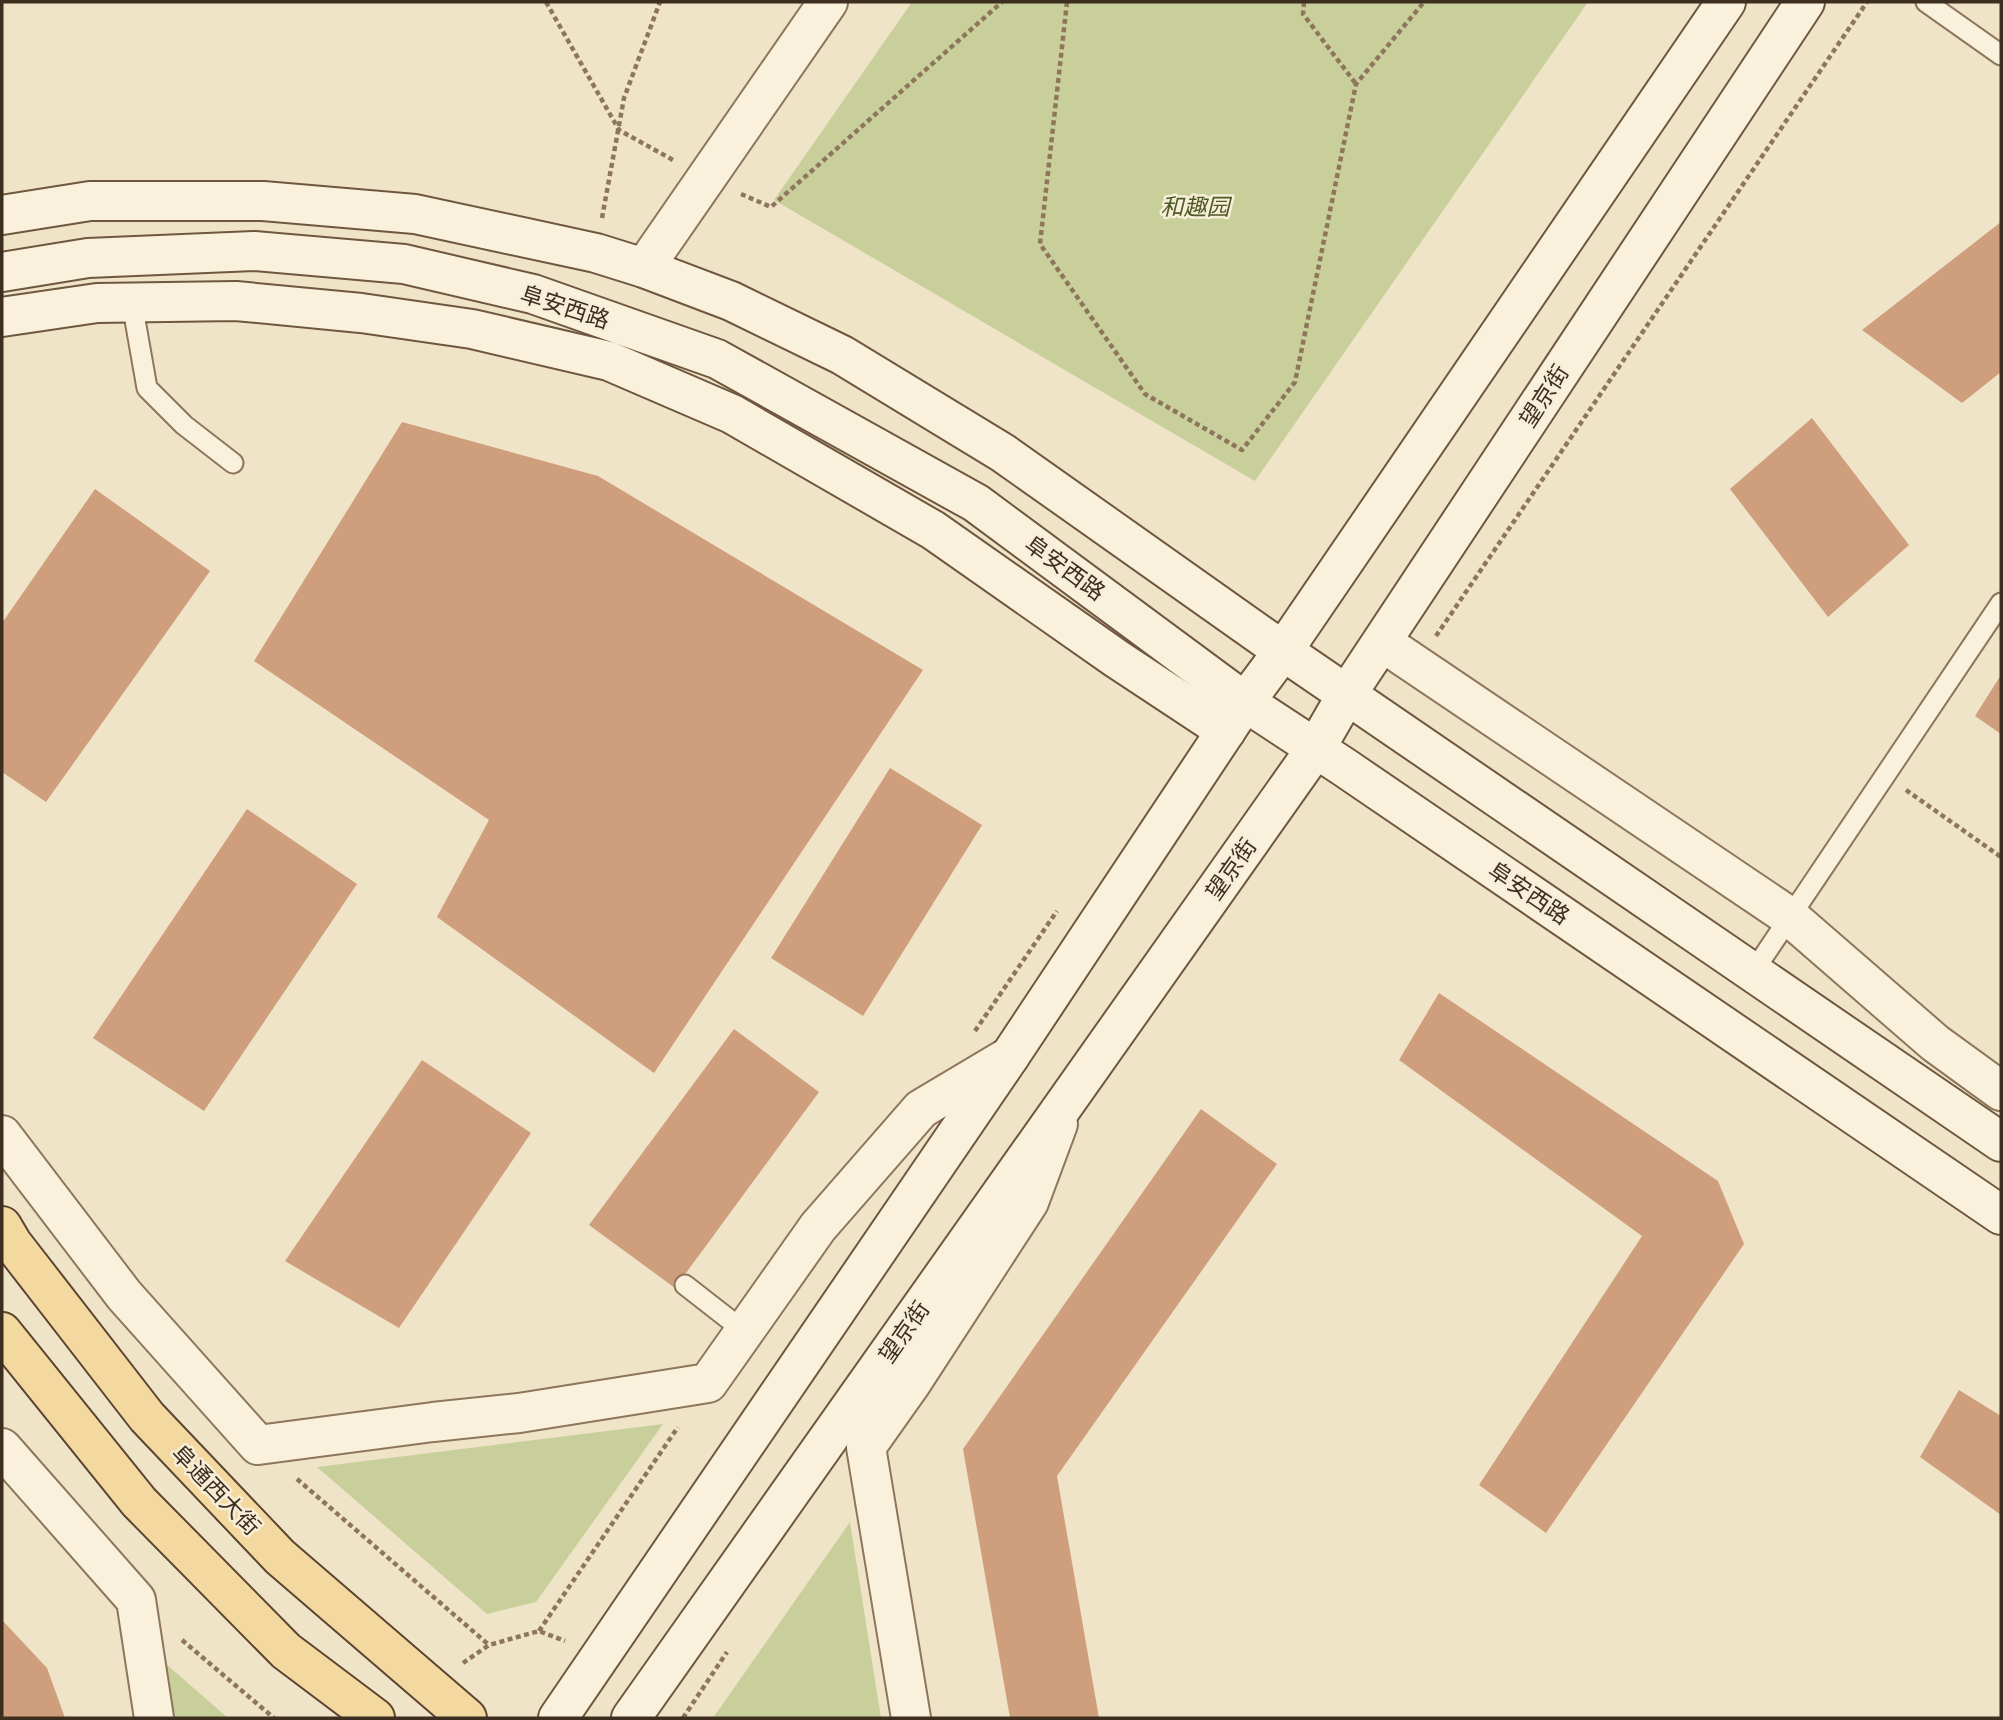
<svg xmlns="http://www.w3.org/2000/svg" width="2003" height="1720" font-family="'Playfair Display','Noto Sans SC',serif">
<rect width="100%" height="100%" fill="#f0e4c8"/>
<g fill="#c9cf9b">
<path d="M912,2H1588L1255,481L774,200Z"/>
<path d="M663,1424L536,1602L487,1614L317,1467Z"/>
<path d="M850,1522L881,1718H713Z"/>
<path d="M166,1664L228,1718H174Z"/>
</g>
<g fill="#cf9f7d">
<path d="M2001,222V372L1962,403L1862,330Z"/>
<path d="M1812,418L1909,545L1828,617L1730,489Z"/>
<path d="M402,422L598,476L923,670L654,1073L437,917L489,820L254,661Z"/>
<path d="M95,489L210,571L46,802L2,772V623Z"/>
<path d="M2001,675V734L1975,716Z"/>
<path d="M890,768L982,825L863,1016L771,958Z"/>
<path d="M247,809L357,884L204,1111L93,1038Z"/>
<path d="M1439,993L1718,1181L1744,1244L1546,1533L1479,1485L1642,1236L1399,1060Z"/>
<path d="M734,1029L819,1092L675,1288L589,1225Z"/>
<path d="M422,1060L531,1133L399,1328L285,1261Z"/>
<path d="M1201,1109L1277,1164L1057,1476L1099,1718H1010L963,1449Z"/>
<path d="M1959,1390L2001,1416V1515L1920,1457Z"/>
<path d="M2,1620L47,1668L65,1718H2Z"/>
</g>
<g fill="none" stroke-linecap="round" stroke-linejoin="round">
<g stroke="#8d765c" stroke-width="23">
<g id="lane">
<path d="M1926,2L2001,55"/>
<path d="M132,303L147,388L184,425L233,463"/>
<path d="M1753,972L2001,603"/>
<path d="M685,1285L744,1331"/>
</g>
</g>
<g stroke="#8d765c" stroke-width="42">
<g id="street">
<path d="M644,268L828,2"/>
<path d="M1382,642L1790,917L1935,1043L2001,1091"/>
<path d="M2,1135L124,1295L258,1445L433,1422L519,1413L708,1383L818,1227L921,1109L1010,1056"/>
<path d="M2,1448L136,1600L154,1718"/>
<path d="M911,1718L866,1447L912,1382L1029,1202L1058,1124"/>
</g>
</g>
<g stroke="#6f573f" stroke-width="42">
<g id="secondary">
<path d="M2,215L90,201H263L415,214L596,253L644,268L731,301L842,355L1003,453L1283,651L2001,1142"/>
<path d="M2,272L88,258L254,251L404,264L533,294L717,359L976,503L1245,702L1344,767L2001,1215"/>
<path d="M2,317L97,303L236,301L361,313L472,329L609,361L732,414L933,530L1117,659L1226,731"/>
<path d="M558,1718L1010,1056L1245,702L1283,651L1726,2"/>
<path d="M631,1718L1316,748L1347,694L1805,2"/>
</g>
</g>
<g stroke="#5b4430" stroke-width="42">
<g id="primary">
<path d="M2,1226L12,1243L147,1417L280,1557L467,1718"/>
<path d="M2,1332L139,1502L286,1651L375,1718"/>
</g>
</g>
<g stroke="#8d765c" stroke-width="4.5" stroke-dasharray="5 3.5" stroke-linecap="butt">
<path d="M546,2L619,130L673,160"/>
<path d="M1067,2L1040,244L1145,394L1242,450L1295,382L1356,84L1424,2"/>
<path d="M1304,2L1303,14L1356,84"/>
<path d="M741,194L771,207L1002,2"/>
<path d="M602,218L624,98L660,2"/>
<path d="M1436,636L1867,2"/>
<path d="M1906,790L2001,857"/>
<path d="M975,1031L1057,911"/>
<path d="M297,1479L489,1645"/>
<path d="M539,1631L678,1427"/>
<path d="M182,1640L274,1718"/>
<path d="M463,1663L489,1645L539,1631L565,1641"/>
<path d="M683,1718L727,1652"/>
</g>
<use href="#lane" stroke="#faf1dc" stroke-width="19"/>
<use href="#street" stroke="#faf1dc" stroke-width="38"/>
<use href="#secondary" stroke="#faf1dc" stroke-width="38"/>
<use href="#primary" stroke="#f3d9a0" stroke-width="38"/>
</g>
<g text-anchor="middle" stroke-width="5" stroke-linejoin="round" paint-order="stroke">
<g font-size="23" font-style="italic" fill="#4d5a26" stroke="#f7eed8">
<text x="1195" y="215">和趣园</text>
</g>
<g font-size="23" fill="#3d2e20" stroke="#f7eed8">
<text transform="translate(565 307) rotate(18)" y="8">阜安西路</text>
<text transform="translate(1544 396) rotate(-57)" y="8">望京街</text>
<text transform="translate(1065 568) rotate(36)" y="8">阜安西路</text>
<text transform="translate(1231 869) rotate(-55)" y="8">望京街</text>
<text transform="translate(1529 893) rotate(34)" y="8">阜安西路</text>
<text transform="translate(904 1332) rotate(-55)" y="8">望京街</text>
<text transform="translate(216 1490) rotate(46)" y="8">阜通西大街</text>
</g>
</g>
<rect width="2003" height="1720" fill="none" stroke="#3d2e20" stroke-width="7"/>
</svg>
